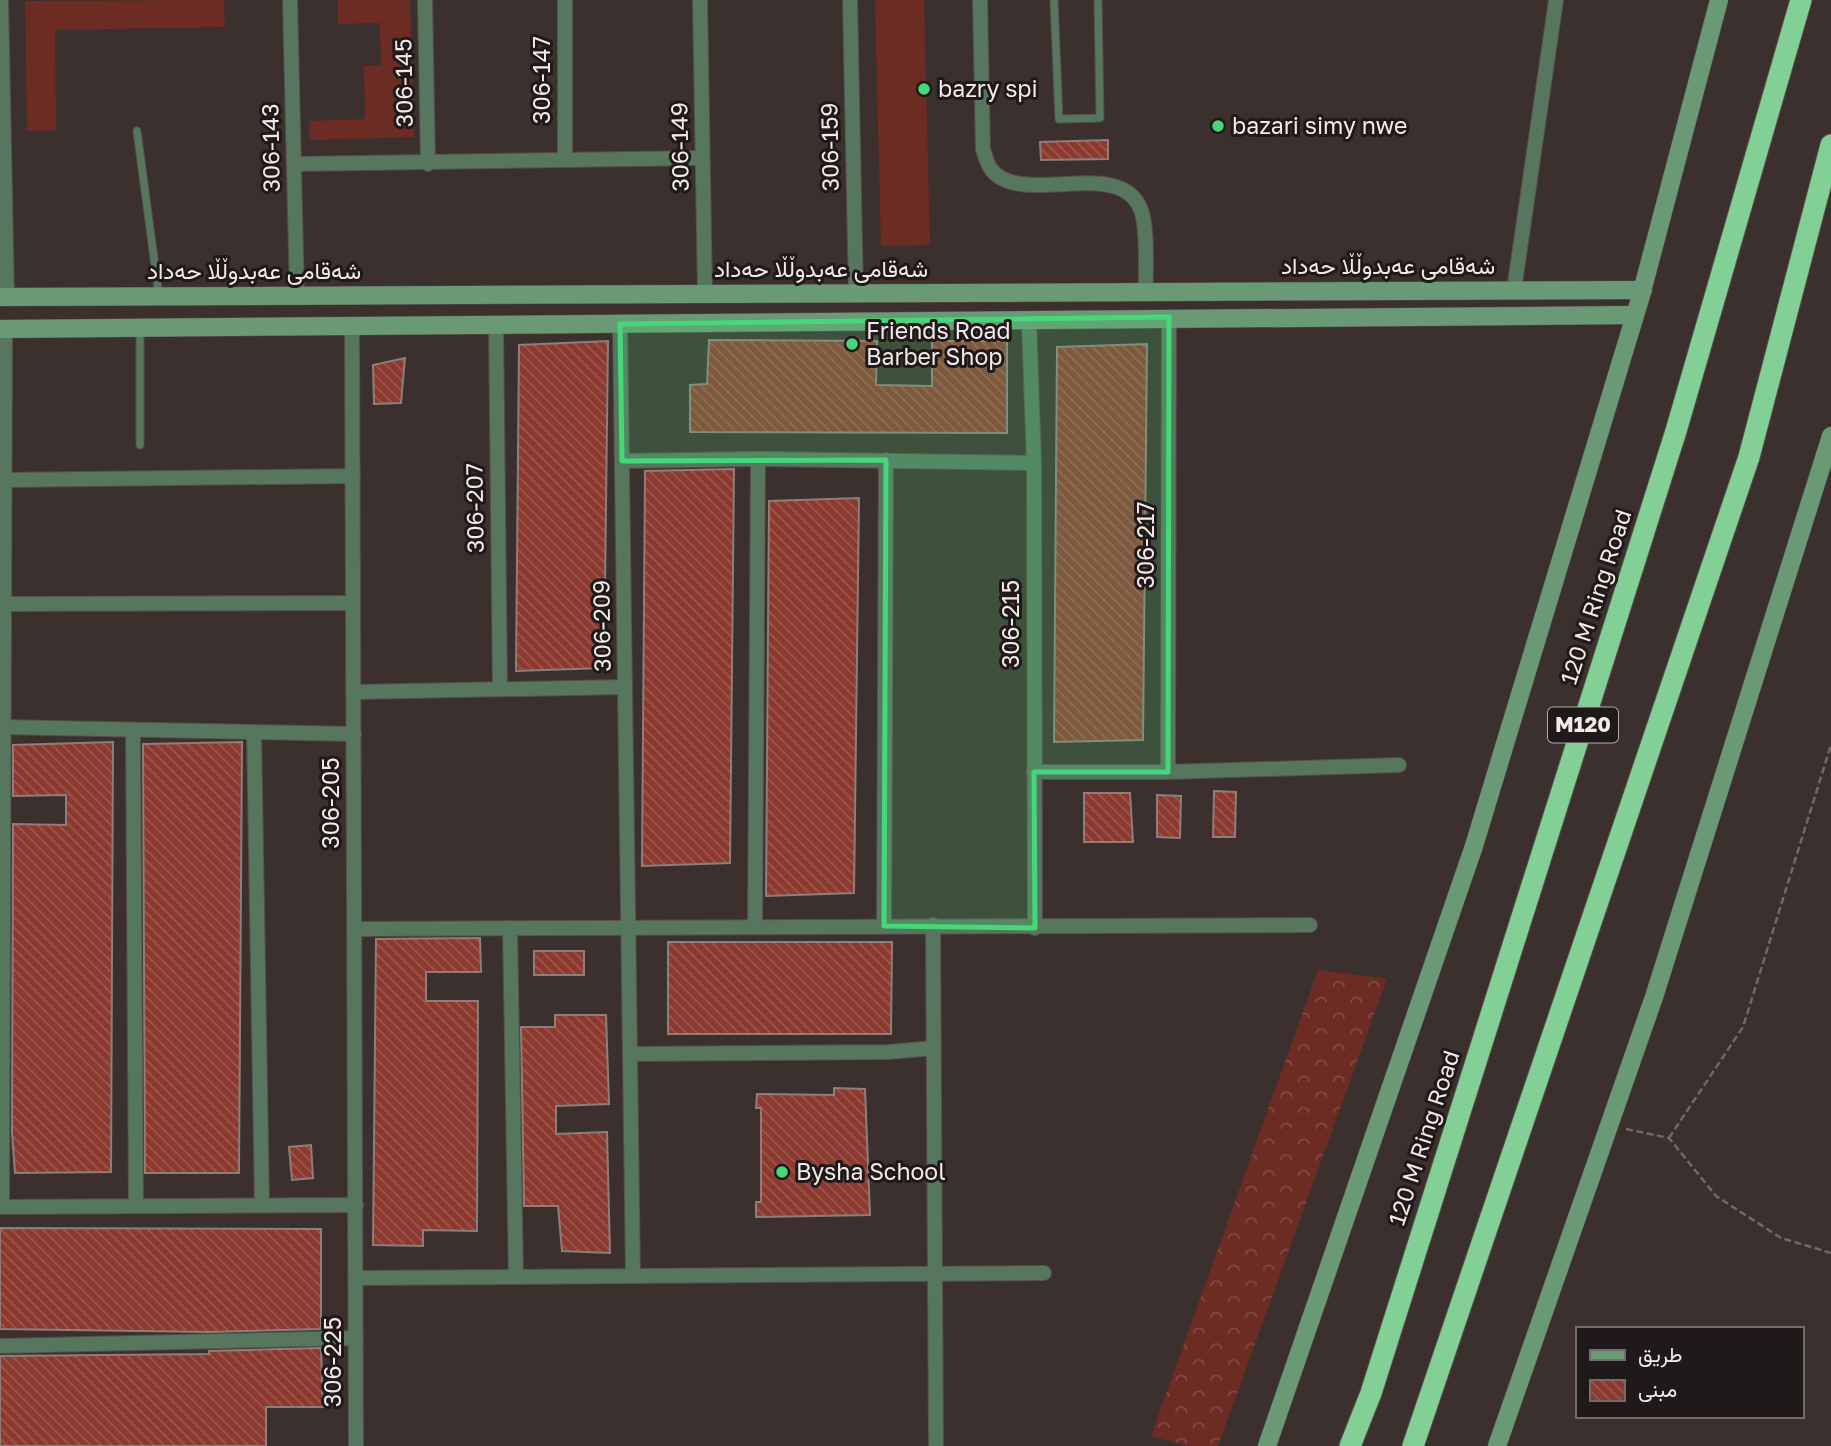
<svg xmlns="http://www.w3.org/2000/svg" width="1831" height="1446" font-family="'Golos Text',Vazirmatn,sans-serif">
<defs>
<pattern id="forest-crowns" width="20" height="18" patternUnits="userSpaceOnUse" patternTransform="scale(1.75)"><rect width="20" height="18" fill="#6c2b23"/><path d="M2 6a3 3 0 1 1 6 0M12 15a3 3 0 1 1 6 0" fill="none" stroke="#814a43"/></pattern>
<pattern id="building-back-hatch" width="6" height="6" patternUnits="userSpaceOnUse" patternTransform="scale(1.75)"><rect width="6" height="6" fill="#8c3a30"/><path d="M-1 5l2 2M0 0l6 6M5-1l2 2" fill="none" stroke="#9d564e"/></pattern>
</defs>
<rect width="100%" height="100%" fill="#3c302e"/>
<path fill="url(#forest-crowns)" d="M1318,970L1387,979L1218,1446H1189L1151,1436Z"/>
<g fill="#6c2b23">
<path d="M224,0L225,27L55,30L56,130L27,131L25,1Z"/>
<path d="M338,0H410L414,137L309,140V121L365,119L364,66L381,65L380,23L338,24Z"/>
<path d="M875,0H924L930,245L881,246Z"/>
</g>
<g fill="url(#building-back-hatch)" stroke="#8d7e7c" stroke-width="2">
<path d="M1108,140V159L1041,160L1040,142Z"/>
<path d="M709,340L877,341L876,385L932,386V341H1007V433L690,432V385L707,384Z"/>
<path d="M608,341L604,668L516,671L519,345Z"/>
<path d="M1147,344L1143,740L1054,742L1057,347Z"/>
<path d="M405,358L401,403L374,404L373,365Z"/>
<path d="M734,469L730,863L642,866L645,471Z"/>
<path d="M859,498L854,893L766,896L769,501Z"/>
<path d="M113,742L111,1172L15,1173L12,1133L13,824L66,825V795L13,796V745Z"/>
<path d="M242,742L239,1173H145L143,744Z"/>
<path d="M1214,791L1236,792L1235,837H1213Z"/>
<path d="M1084,793H1130L1133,842H1084Z"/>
<path d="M1157,795L1181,796L1180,838L1157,837Z"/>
<path d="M480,938L481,972H426V1001H478L477,1231L423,1230V1246L373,1245L376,939Z"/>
<path d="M668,942H892L891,1034H668Z"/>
<rect x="534" y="951" width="50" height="24"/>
<path d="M555,1015H606L609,1104L556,1106V1134L607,1132L610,1253L562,1251L558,1206H524L521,1027H555Z"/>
<path d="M834,1088L865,1089L870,1215L756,1217V1202H761V1108H756L757,1094L834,1095Z"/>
<path d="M311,1145L313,1178L292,1180L289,1147Z"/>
<path d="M0,1228L321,1229V1329L209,1332L0,1329Z"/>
<path d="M321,1348L323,1407H266V1446H0V1356L209,1354V1351Z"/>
</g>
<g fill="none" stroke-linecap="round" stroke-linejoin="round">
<g stroke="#594e4c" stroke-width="9">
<g id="lane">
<path d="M1054,0L1059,119L1100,118L1098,0"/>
<path d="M137,131L159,296"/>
<path d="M140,445V330"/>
</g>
</g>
<g stroke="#594e4c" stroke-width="16">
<g id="street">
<path d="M1,0L7,297"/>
<path d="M290,0L297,296"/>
<path d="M425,0L428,164"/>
<path d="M565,0V160"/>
<path d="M700,0L705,294"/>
<path d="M850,0L856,293"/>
<path d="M980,0L983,149C985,155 987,164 991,169C1021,210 1129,151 1143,217C1148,240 1145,268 1146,292"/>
<path d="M294,164L702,158"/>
<path d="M1514,290L1556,0"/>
<path d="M1029,321L1034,463L1035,928"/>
<path d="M620,324L633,1276"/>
<path d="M496,325L500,689"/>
<path d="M352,327L356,1446"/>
<path d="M622,461L758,459L1034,463"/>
<path d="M4,480L353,476"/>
<path d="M4,604L353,603"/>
<path d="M354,692L625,687"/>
<path d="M0,727L354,734"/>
<path d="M133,730L136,1206"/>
<path d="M254,732L262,1205"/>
<path d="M1034,772H1168L1399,765"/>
<path d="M1168,772L1169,317"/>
<path d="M933,925L936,1446"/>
<path d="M884,926L886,460"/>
<path d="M755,927L758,459"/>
<path d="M510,928L516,1277"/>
<path d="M354,929L1310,925"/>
<path d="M630,1054L889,1052L934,1048"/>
<path d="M0,1207L356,1205"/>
<path d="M2,1207L5,329"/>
<path d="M356,1278L1044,1273"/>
<path d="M0,1346L356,1338"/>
</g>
</g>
<g stroke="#594e4c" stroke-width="19">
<g id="secondary">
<path d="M0,297L1643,290"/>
<path d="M0,329L1635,315"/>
<path d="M1267,1446L1474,846L1640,299L1719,0"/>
<path d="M1497,1446L1654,997L1831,436"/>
</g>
</g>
<g stroke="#594e4c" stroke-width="23">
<g id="highway">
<path d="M1350,1446L1371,1393L1676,431L1801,0"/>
<path d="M1413,1446L1749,457L1831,145"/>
</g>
</g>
<g stroke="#736866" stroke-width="2.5" stroke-dasharray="7 3.5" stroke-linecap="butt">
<path d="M1626,1129L1669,1138L1716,1196L1781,1238L1831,1253"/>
<path d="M1669,1138L1743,1027L1831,745"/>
</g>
<use href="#lane" stroke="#57765e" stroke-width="7"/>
<use href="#street" stroke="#57765e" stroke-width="14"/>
<use href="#secondary" stroke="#699a75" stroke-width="18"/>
<use href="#highway" stroke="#82d096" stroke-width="21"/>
</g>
<path fill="#46d77a" fill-opacity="0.2" stroke="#46d77a" stroke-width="5" stroke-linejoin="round" d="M1169,317L1168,772H1034L1035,928L884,926L886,460L622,461L620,324Z"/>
<g fill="#46d77a" stroke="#1f1919" stroke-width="2.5">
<circle cx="924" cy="89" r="7"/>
<circle cx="1218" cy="126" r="7"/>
<circle cx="852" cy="344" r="7"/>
<circle cx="782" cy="1172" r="7"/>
</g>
<g text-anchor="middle" stroke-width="6" stroke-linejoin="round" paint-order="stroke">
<rect fill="#1f1919" stroke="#b3abaa" stroke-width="2" x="1548" y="707.5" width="70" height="35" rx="5"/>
<g font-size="21" font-weight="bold" fill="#f2e9e8">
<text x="1583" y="732">M120</text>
</g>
<g font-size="23" fill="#f2e9e8" stroke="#1f1919">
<text transform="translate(542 80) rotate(-90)" y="8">306-147</text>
<text transform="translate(404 83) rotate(-91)" y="8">306-145</text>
<text transform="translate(680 147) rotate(-91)" y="8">306-149</text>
<text transform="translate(830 147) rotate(-91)" y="8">306-159</text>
<text transform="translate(271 148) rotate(-91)" y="8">306-143</text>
<text x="1388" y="274">شەقامی عەبدوڵڵا حەداد</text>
<text x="821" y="277">شەقامی عەبدوڵڵا حەداد</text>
<text x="254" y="279">شەقامی عەبدوڵڵا حەداد</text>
<text transform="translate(475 508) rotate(-91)" y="8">306-207</text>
<text transform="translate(1146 545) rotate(-90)" y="8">306-217</text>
<text transform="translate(1596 597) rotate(-72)" y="8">120 M Ring Road</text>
<text transform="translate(1011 624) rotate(-90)" y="8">306-215</text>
<text transform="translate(602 626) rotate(-91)" y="8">306-209</text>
<text transform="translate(331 803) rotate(-90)" y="8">306-205</text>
<text transform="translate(1424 1138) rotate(-72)" y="8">120 M Ring Road</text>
<text transform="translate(333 1362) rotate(-90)" y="8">306-225</text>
</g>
<g font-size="23" fill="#f2e9e8" stroke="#1f1919" text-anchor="start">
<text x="938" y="97">bazry spi</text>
<text x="1232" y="134">bazari simy nwe</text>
<text x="866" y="339">Friends Road<tspan x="866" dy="26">Barber Shop</tspan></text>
<text x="796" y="1180">Bysha School</text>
</g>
</g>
<rect x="1576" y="1327" width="228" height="91" fill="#1f1919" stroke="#736c6c" stroke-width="2"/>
<rect x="1590" y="1350" width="35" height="10" fill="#699a75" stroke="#736c6c" stroke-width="2"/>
<text x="1638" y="1362" font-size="21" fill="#f2e9e8">طريق</text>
<rect x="1590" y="1380" width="35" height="21" fill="url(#building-back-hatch)" stroke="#736c6c" stroke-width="2"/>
<text x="1638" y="1397" font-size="21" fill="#f2e9e8">مبنى</text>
</svg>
